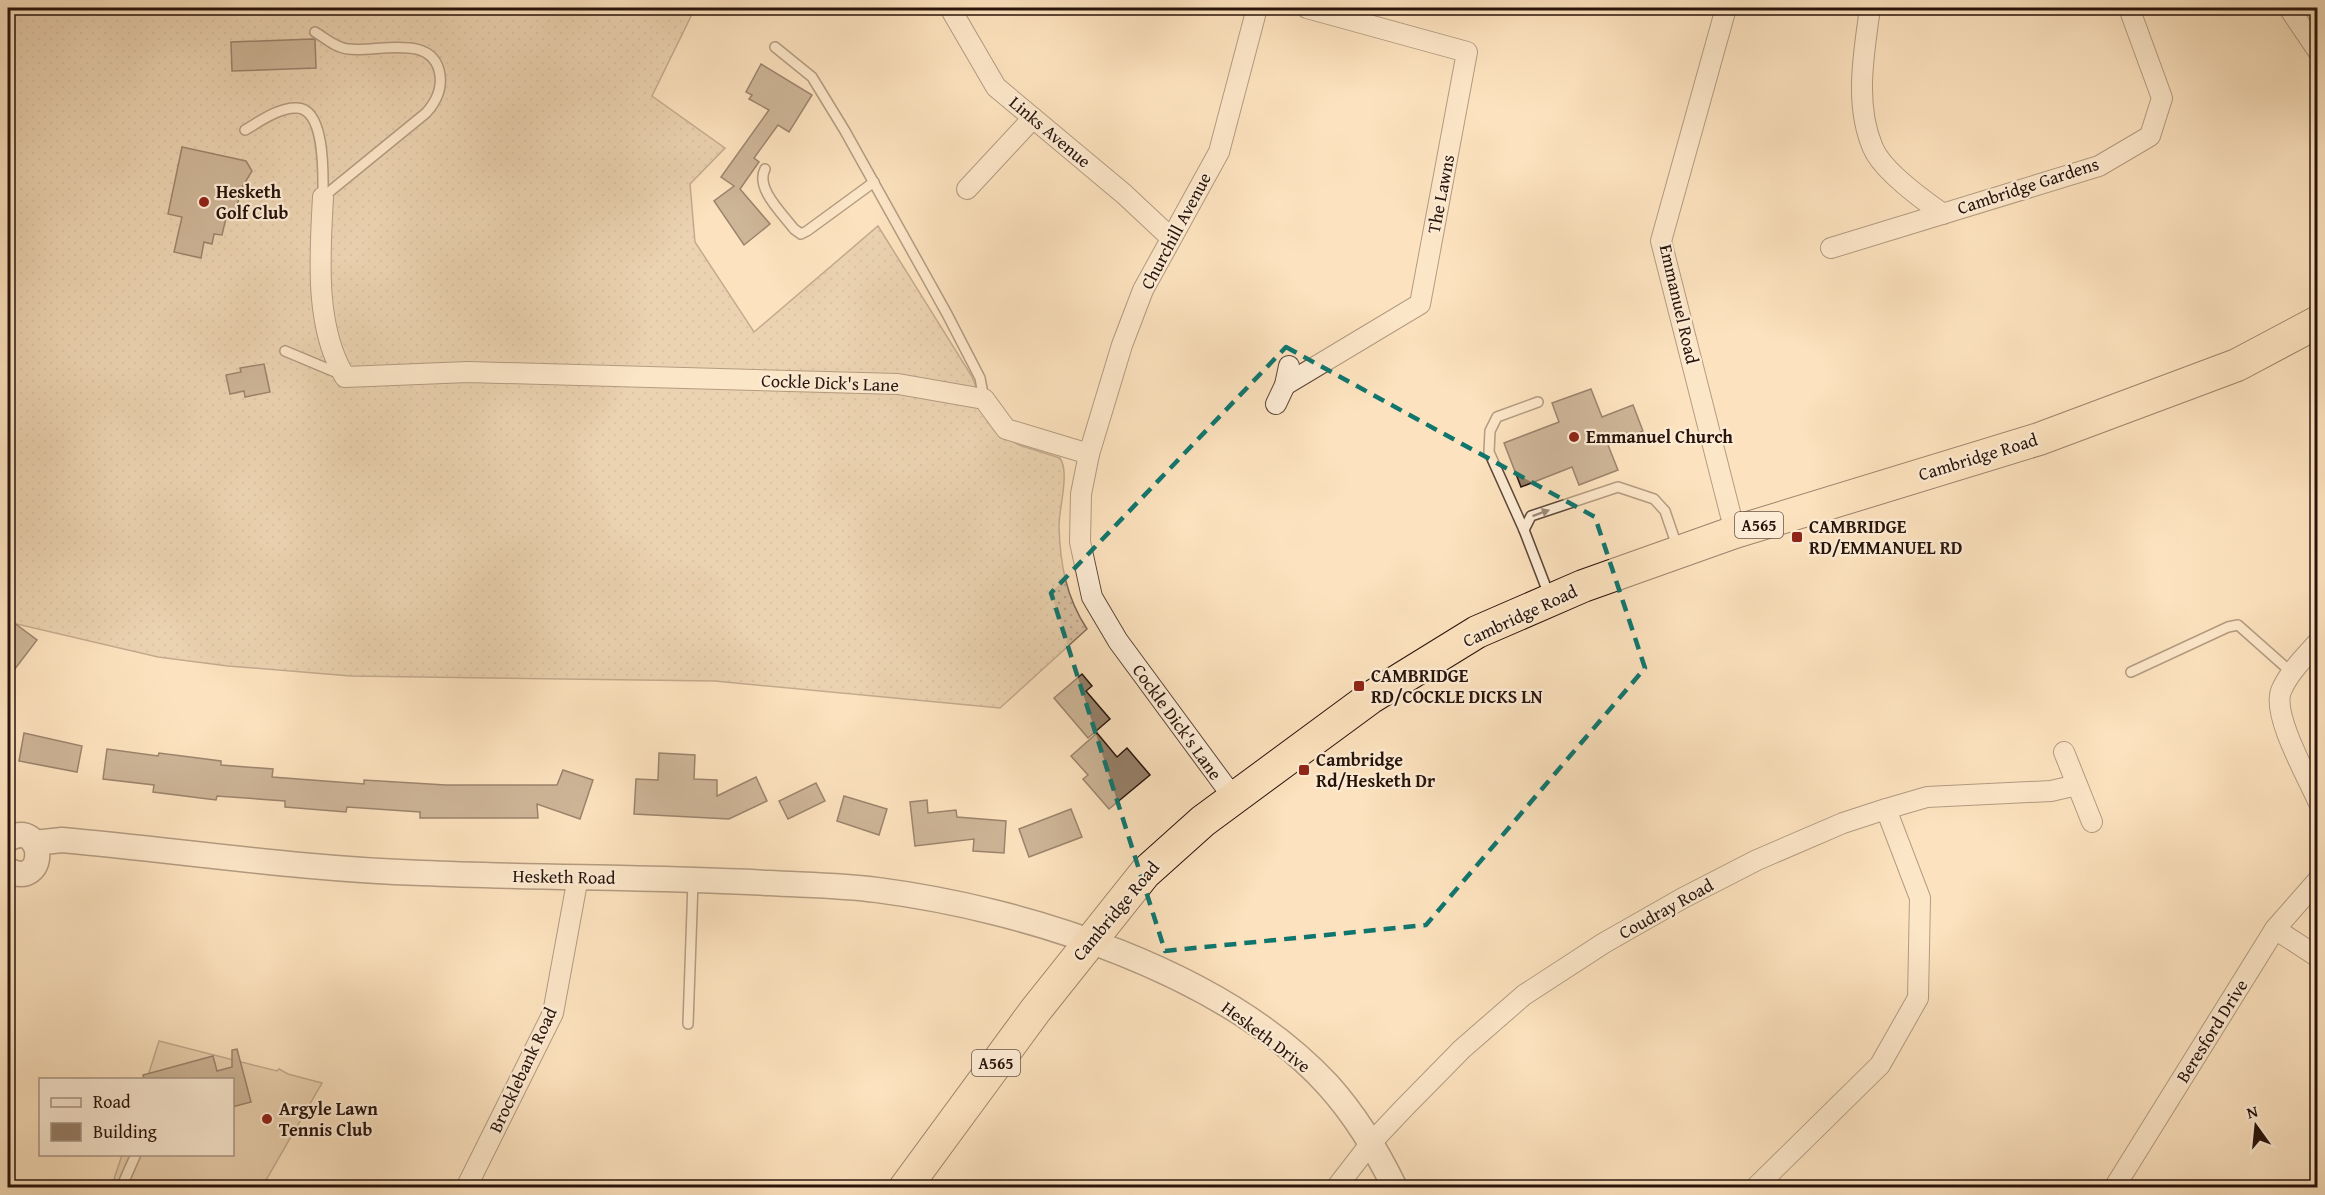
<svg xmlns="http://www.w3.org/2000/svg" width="2325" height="1195" font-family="'Gentium Book Plus',serif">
<defs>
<pattern id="grass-dots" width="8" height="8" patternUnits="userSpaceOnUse" patternTransform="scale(1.5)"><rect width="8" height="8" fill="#d8bfa0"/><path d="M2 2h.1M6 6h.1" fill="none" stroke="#b9a388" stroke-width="1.8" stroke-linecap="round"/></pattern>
</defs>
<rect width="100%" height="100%" fill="#fce2be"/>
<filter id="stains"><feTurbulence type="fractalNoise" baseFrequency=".00333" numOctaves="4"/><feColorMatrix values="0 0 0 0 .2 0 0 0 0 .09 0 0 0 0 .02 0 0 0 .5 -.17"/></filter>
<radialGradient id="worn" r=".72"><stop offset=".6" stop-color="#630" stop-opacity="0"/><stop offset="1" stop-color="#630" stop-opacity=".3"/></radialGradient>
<path fill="url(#grass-dots)" stroke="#806956" stroke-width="1.5" d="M8,8H695L652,96L725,148L690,184L695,242L754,332L878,226L971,375L996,432L1019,445L1060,458C1070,473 1059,507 1059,526C1060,564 1066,597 1087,629L1000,708L715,681L351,676L228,666L158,657L8,622Z"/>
<path fill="#d8bfa0" stroke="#806956" stroke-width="1.5" d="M159,1041L277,1071L279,1069L288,1074L322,1083L262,1187L111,1188L122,1155L232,1154V1080L147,1079Z"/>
<g fill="#967f68" stroke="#28130b" stroke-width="1.5">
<path d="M313,39L315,40L316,68L232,71L231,42Z"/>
<path d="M761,64L812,95L789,132L778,125L754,158L759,162L740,189L770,224L744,245L714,201L734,186L721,177L769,110L749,99L752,95L746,92Z"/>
<path d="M182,147L246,161L252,171L241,189L234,219L226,218L222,235L214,234L212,244L204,242L201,258L174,252L182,217L168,214Z"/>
<path d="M264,364L270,392L245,397L244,391L230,394L226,375L241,372L240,368Z"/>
<path d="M1591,389L1602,417L1633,405L1643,431L1608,445L1618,470L1579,485L1572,467L1521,487L1504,443L1559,422L1552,403Z"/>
<path d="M13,622L37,640L8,678V630Z"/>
<path d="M1082,674L1092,686L1086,691L1110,719L1088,738L1054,698Z"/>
<path d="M24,733L82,746L77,772L19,761Z"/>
<path d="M1097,733L1117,757L1127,748L1150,775L1109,809L1083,779L1088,775L1071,756Z"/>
<path d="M107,749L158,756L159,753L221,761V765L273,769L272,777L364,784V780L446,785H557L563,770L593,780L580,819L537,804L538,818H420V812L347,807L346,812L285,807V801L217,796L216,800L153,792L154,785L103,779Z"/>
<path d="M659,753L695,755L694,779L717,780V796L756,777L767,801L729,819L634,814L636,779L658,780Z"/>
<path d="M816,783L825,801L788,819L779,801Z"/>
<path d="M844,796L887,809L879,835L837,821Z"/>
<path d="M927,800L928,813L956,810L957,817L1006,821L1004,853L973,851L974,839L915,846L910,802Z"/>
<path d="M1071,809L1082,837L1029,857L1019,829Z"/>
<path d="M237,1049L251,1102L232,1107V1080H144L143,1075L213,1056L217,1071L232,1067V1050Z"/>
</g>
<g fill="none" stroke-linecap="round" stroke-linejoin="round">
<g stroke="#5d4738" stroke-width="12">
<g id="service">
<path d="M315,32C325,38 336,48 348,49C376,53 434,32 440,75C442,90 436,102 426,113L323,197"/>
<path d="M775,47L812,77L845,131L947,314L980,378L984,399"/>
<path d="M245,130C259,122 279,107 297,108C326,109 323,177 323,197"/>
<path d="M765,169C755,188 782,213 794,229L801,234L807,231L874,182"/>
<path d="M285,351L340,374"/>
<path d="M1524,530L1489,452L1490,431L1497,417L1538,402"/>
<path d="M1549,595L1524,530L1531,516L1618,487L1654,499L1665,511L1677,546"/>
<path d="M2131,672L2228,627L2238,625L2291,672"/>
<path d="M688,1024L693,882"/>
<path d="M121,1188L136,1154"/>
</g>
</g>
<g stroke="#5d4738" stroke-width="22">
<g id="minor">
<path d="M950,8L996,87L1124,194L1171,238"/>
<path d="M1726,8L1661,241L1735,532"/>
<path d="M1870,8C1864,53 1854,104 1873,148C1882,170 1923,200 1943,214"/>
<path d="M2289,8L2318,51"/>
<path d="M967,189L1033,118"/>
<path d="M323,197C320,253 314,327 345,377L468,372L898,384L984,399L1006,429L1089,454"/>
<path d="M1831,248L2099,166L2150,136L2162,98L2129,8"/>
<path d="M1285,385L1420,304L1467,52L1307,8"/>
<path d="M1276,404L1285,385L1289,366"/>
<path d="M2318,642C2305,657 2289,672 2281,691C2272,715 2307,776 2318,801"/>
<path d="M2064,752L2092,822"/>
<path d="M1233,797L1118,641L1092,597L1080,542L1081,494L1089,454L1122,345L1143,290L1219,152L1257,8"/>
<path d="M2275,929L2318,957"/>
<path d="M466,1188L553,1013L578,877"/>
<path d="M1336,1188L1370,1144L1404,1108L1462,1049L1524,995L1604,943L1683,898L1757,860L1843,823L1886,809L1927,797L2051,791L2077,785"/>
<path d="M1755,1188L1880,1065L1918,998L1920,898L1886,809"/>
<path d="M2114,1188L2275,929L2318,880"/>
</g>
</g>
<g stroke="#5d4738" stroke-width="27">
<g id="tertiary">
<path d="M8,839C47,818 47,891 8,870"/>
<path d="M34,843L62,840C183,851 301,869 422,873C538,878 654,877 769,883C805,885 842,885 877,890C1026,909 1224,972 1328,1085C1355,1115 1377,1151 1395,1188"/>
</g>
</g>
<g stroke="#28130b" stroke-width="34">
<path id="trunk" d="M905,1188L1035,1011L1145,873L1203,821L1370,698L1477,632L1583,586L1735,532L2039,439L2237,365L2318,322"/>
</g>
<use href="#service" stroke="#fdecd5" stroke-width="9"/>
<use href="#minor" stroke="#fdecd5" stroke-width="20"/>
<use href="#tertiary" stroke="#fdecd5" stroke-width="24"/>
<use href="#trunk" stroke="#fce2be" stroke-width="32"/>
</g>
<defs><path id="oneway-solid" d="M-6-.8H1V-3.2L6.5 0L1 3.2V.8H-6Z" transform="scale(1.5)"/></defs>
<use fill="#9d8a7a" href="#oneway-solid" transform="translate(1541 513) rotate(-20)"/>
<path d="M0 0H2325V1195H0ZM1286,347L1595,517L1645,668L1426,925L1165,951L1051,593Z" fill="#fce2be" fill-opacity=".55" fill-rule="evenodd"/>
<path fill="none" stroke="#0f766e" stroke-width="4.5" stroke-dasharray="12 8" stroke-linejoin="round" d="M1286,347L1595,517L1645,668L1426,925L1165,951L1051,593Z"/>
<g fill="#8f2418" stroke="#fdecd5" stroke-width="2">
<circle cx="204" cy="202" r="6"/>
<circle cx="1574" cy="437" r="6"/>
<rect x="1791" y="531" width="12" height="12" rx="3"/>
<rect x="1353" y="680" width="12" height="12" rx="3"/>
<rect x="1298" y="764" width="12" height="12" rx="3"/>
<circle cx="267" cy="1119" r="6"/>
</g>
<g text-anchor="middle" stroke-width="4.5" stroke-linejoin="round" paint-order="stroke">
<g fill="#fdecd5" stroke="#685448" stroke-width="1.5">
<rect x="1735" y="512" width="48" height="26" rx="4.5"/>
<rect x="972" y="1050" width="48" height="26" rx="4.5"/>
</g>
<g font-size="16" font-weight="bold" fill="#28130b">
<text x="1759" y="531">A565</text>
<text x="996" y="1069">A565</text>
</g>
<g font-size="18" fill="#28130b" stroke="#fdecd5">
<text transform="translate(1050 132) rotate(40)" y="6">Links Avenue</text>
<text transform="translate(2028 186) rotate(-18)" y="6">Cambridge Gardens</text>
<text transform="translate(1441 194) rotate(-79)" y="6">The Lawns</text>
<text transform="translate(1176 231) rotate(-62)" y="6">Churchill Avenue</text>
<text transform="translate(1679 304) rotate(77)" y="6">Emmanuel Road</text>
<text transform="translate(830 383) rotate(2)" y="6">Cockle Dick's Lane</text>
<text transform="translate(1978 457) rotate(-17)" y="6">Cambridge Road</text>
<text transform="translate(1520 616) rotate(-25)" y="6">Cambridge Road</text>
<text transform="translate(1177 722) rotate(54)" y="6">Cockle Dick's Lane</text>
<text transform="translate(564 877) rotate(1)" y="6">Hesketh Road</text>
<text transform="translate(1666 909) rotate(-29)" y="6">Coudray Road</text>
<text transform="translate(1116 911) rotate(-50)" y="6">Cambridge Road</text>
<text transform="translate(2212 1031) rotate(-58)" y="6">Beresford Drive</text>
<text transform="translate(1266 1037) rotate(37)" y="6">Hesketh Drive</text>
<text transform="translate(523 1070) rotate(-65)" y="6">Brocklebank Road</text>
</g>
<g font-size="18" font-weight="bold" fill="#28130b" stroke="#fdecd5" text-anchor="start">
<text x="216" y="198">Hesketh<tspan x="216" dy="21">Golf Club</tspan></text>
<text x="1586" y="443">Emmanuel Church</text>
<text x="1809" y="533">CAMBRIDGE<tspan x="1809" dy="21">RD/EMMANUEL RD</tspan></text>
<text x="1371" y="682">CAMBRIDGE<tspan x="1371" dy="21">RD/COCKLE DICKS LN</tspan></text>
<text x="1316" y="766">Cambridge<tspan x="1316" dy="21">Rd/Hesketh Dr</tspan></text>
<text x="279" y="1115">Argyle Lawn<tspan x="279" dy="21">Tennis Club</tspan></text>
</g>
</g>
<rect width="2325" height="1195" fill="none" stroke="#fce2be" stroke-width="30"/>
<rect x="9" y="9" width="2307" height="1177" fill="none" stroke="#28130b" stroke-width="3"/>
<rect x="15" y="15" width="2295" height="1165" fill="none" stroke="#28130b" stroke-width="1.5"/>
<rect x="39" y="1078" width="195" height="78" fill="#fdecd5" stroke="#a89584" stroke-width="1.5"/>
<rect x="51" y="1098" width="30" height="9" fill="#fdecd5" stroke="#a89584" stroke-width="1.5"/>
<text x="93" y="1108" font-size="18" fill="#28130b">Road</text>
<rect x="51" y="1123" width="30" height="18" fill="#967f68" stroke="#a89584" stroke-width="1.5"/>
<text x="93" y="1138" font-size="18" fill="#28130b">Building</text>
<g transform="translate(2256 1126) rotate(345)" stroke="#fdecd5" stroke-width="4.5" paint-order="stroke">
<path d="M0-4.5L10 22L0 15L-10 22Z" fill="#28130b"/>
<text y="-9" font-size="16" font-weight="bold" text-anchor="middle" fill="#28130b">N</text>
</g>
<rect width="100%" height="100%" filter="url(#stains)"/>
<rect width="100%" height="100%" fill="url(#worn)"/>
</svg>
